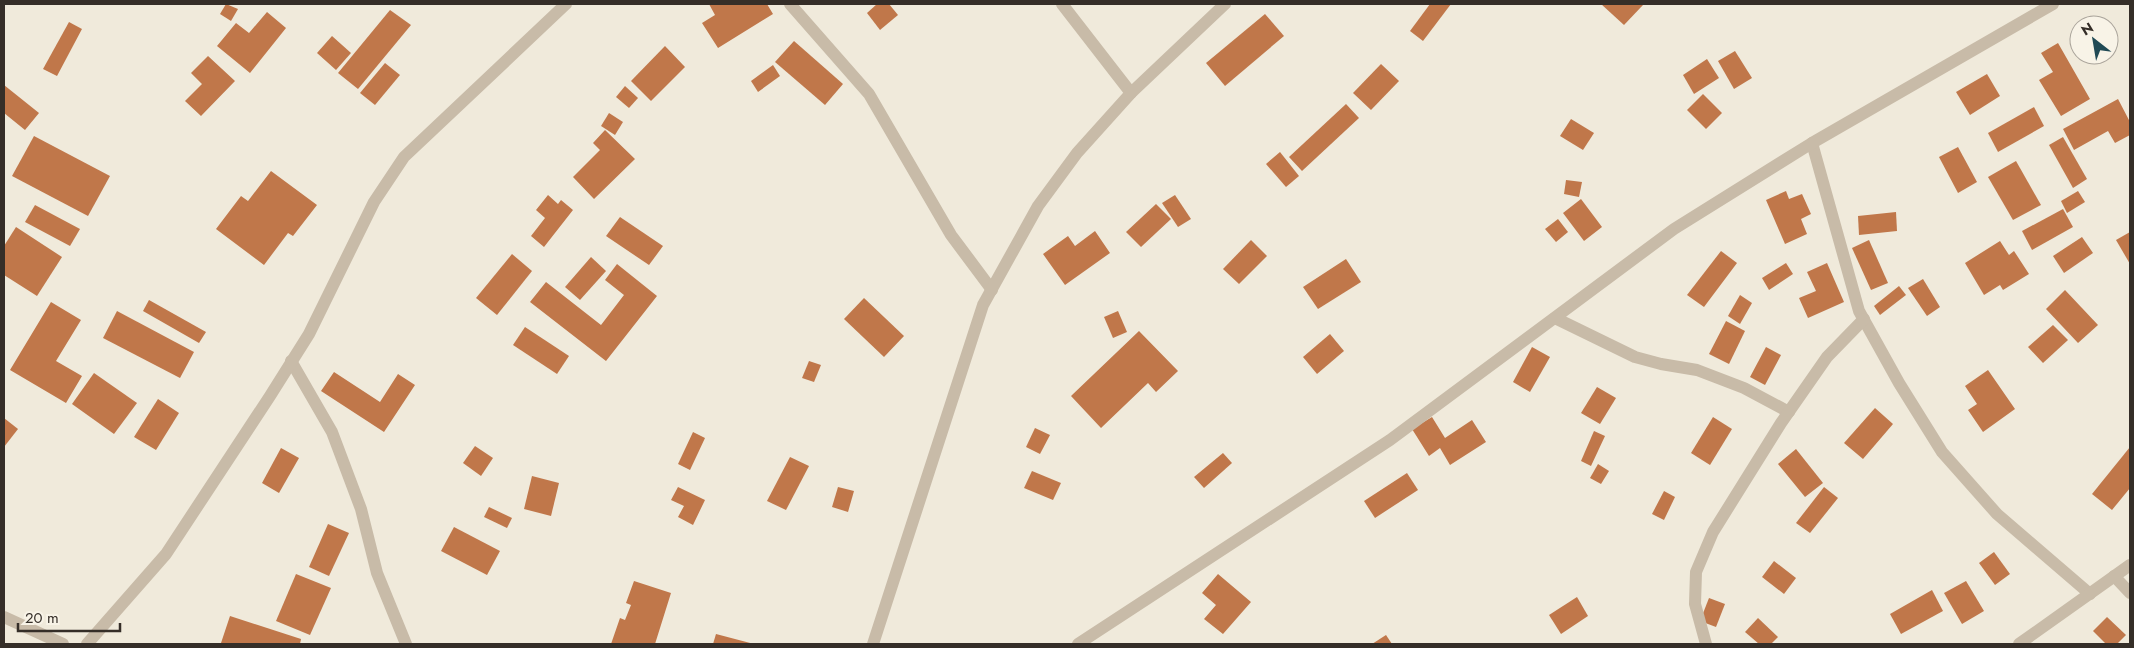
<svg xmlns="http://www.w3.org/2000/svg" width="2134" height="648" font-family="Jost,sans-serif">
<rect width="100%" height="100%" fill="#f0eadb"/>
<g fill="#c0774a">
<path d="M226,4L238,9L231,21L220,14Z"/>
<path d="M709,4H767L773,14L718,48L702,23L715,15Z"/>
<path d="M877,4H889L898,15L880,30L867,13Z"/>
<path d="M1430,4H1451L1423,41L1410,31Z"/>
<path d="M1601,4H1642L1643,5L1624,25Z"/>
<path d="M390,10L411,25L358,89L338,73Z"/>
<path d="M267,12L286,28L250,73L217,46L236,23L249,33Z"/>
<path d="M1265,14L1284,36L1225,86L1206,63Z"/>
<path d="M69,22L82,29L57,76L43,69Z"/>
<path d="M332,36L351,53L336,70L317,53Z"/>
<path d="M794,41L843,84L825,105L775,62Z"/>
<path d="M2058,43L2090,99L2061,116L2039,80L2053,72L2041,53Z"/>
<path d="M665,46L685,67L651,101L631,81Z"/>
<path d="M1735,51L1752,78L1734,89L1718,61Z"/>
<path d="M208,56L235,81L201,116L185,101L202,84L191,73Z"/>
<path d="M1707,59L1719,78L1694,94L1683,75Z"/>
<path d="M385,63L400,75L375,105L360,93Z"/>
<path d="M1381,64L1399,81L1371,110L1353,93Z"/>
<path d="M773,65L780,76L758,92L751,81Z"/>
<path d="M1987,74L2000,96L1970,115L1956,92Z"/>
<path d="M4,85L39,113L25,130L4,113Z"/>
<path d="M625,86L638,98L629,108L616,97Z"/>
<path d="M1703,94L1722,113L1706,129L1687,110Z"/>
<path d="M2118,99L2130,122V135L2115,143L2108,131L2074,150L2063,129Z"/>
<path d="M1346,104L1359,118L1302,171L1289,157Z"/>
<path d="M2034,107L2044,126L1998,152L1988,133Z"/>
<path d="M609,113L623,122L615,135L601,126Z"/>
<path d="M1571,119L1594,133L1583,150L1560,136Z"/>
<path d="M605,130L635,159L594,199L573,177L600,150L593,143Z"/>
<path d="M34,136L110,176L88,216L12,176Z"/>
<path d="M2063,137L2087,179L2073,188L2049,145Z"/>
<path d="M1958,147L1977,182L1958,193L1939,157Z"/>
<path d="M1280,152L1299,176L1286,187L1266,164Z"/>
<path d="M2016,161L2041,205L2013,220L1988,177Z"/>
<path d="M271,171L317,205L293,236L288,233L264,265L216,229L241,196L248,201Z"/>
<path d="M1566,180L1582,182L1579,197L1564,194Z"/>
<path d="M1786,191L1789,199L1802,194L1811,214L1801,219L1807,234L1785,244L1766,200Z"/>
<path d="M2078,191L2085,202L2067,213L2061,201Z"/>
<path d="M548,195L558,204L561,200L573,210L544,247L531,236L545,218L536,210Z"/>
<path d="M1175,195L1191,219L1178,227L1162,203Z"/>
<path d="M1581,199L1602,227L1584,241L1563,213Z"/>
<path d="M1156,204L1171,219L1141,247L1126,232Z"/>
<path d="M35,205L80,229L70,246L25,222Z"/>
<path d="M2063,209L2073,227L2032,250L2022,231Z"/>
<path d="M1896,212L1897,231L1859,235L1858,216Z"/>
<path d="M620,217L663,246L649,265L606,236Z"/>
<path d="M1558,219L1568,232L1556,242L1545,229Z"/>
<path d="M16,227L62,257L37,296L4,275V246Z"/>
<path d="M1095,231L1110,253L1065,285L1043,254L1068,236L1075,246Z"/>
<path d="M2130,232V264L2116,240Z"/>
<path d="M2082,237L2093,253L2064,273L2053,256Z"/>
<path d="M1251,240L1267,256L1239,284L1223,269Z"/>
<path d="M1869,240L1888,283L1871,290L1852,248Z"/>
<path d="M2000,241L2009,255L2014,251L2029,274L2003,290L2000,285L1984,295L1965,263Z"/>
<path d="M1721,251L1737,263L1704,307L1687,295Z"/>
<path d="M512,254L532,271L497,315L476,298Z"/>
<path d="M591,257L606,271L580,300L565,287Z"/>
<path d="M1346,259L1361,282L1318,309L1303,287Z"/>
<path d="M1786,263L1793,274L1769,290L1762,278Z"/>
<path d="M1827,263L1844,302L1808,318L1799,298L1816,291L1807,272Z"/>
<path d="M617,264L657,296L606,361L530,302L546,282L601,325L624,295L605,280Z"/>
<path d="M1923,279L1940,307L1927,316L1908,288Z"/>
<path d="M1899,286L1906,295L1880,315L1874,306Z"/>
<path d="M2065,290L2098,325L2078,343L2046,309Z"/>
<path d="M1740,295L1752,303L1740,324L1728,316Z"/>
<path d="M864,298L904,336L884,357L844,319Z"/>
<path d="M149,300L206,332L199,343L143,311Z"/>
<path d="M51,302L81,320L56,361L82,376L66,403L10,370Z"/>
<path d="M117,311L194,352L180,378L103,338Z"/>
<path d="M1118,311L1127,332L1113,338L1104,317Z"/>
<path d="M1726,321L1745,331L1729,364L1709,354Z"/>
<path d="M2053,325L2068,340L2043,363L2028,347Z"/>
<path d="M525,327L569,356L557,374L513,345Z"/>
<path d="M1139,331L1178,371L1156,392L1148,383L1101,428L1071,396Z"/>
<path d="M1330,334L1344,351L1317,374L1303,357Z"/>
<path d="M1532,347L1550,357L1530,392L1513,382Z"/>
<path d="M1766,347L1781,355L1765,385L1750,377Z"/>
<path d="M809,361L821,365L814,382L802,378Z"/>
<path d="M1988,370L2015,409L1983,432L1968,410L1977,404L1965,386Z"/>
<path d="M334,372L380,402L398,374L415,385L384,432L321,391Z"/>
<path d="M94,373L137,403L114,434L72,404Z"/>
<path d="M1597,387L1616,398L1600,424L1581,413Z"/>
<path d="M158,399L179,413L156,450L134,437Z"/>
<path d="M1875,408L1893,424L1863,459L1844,443Z"/>
<path d="M1432,417L1445,438L1472,420L1486,442L1450,465L1440,448L1429,456L1412,429Z"/>
<path d="M1713,417L1732,429L1710,465L1691,453Z"/>
<path d="M4,418L18,429L4,447Z"/>
<path d="M1035,428L1050,435L1040,454L1026,447Z"/>
<path d="M1594,431L1605,436L1591,466L1581,461Z"/>
<path d="M693,432L705,438L690,470L678,464Z"/>
<path d="M475,446L493,458L481,476L463,463Z"/>
<path d="M2130,447V488L2112,510L2092,494Z"/>
<path d="M281,448L299,458L279,493L262,483Z"/>
<path d="M1796,449L1823,483L1805,497L1778,464Z"/>
<path d="M1223,453L1232,463L1204,488L1194,477Z"/>
<path d="M790,457L809,466L786,510L767,501Z"/>
<path d="M1598,464L1609,471L1601,484L1590,478Z"/>
<path d="M1032,471L1061,483L1053,500L1024,488Z"/>
<path d="M1407,473L1418,490L1375,518L1364,501Z"/>
<path d="M532,476L559,483L551,516L524,509Z"/>
<path d="M678,487L705,500L693,525L678,517L684,506L671,500Z"/>
<path d="M838,487L854,491L848,512L832,507Z"/>
<path d="M1824,487L1838,498L1810,533L1796,523Z"/>
<path d="M1664,491L1675,497L1664,520L1652,514Z"/>
<path d="M489,507L512,518L507,528L484,517Z"/>
<path d="M328,524L349,533L329,576L309,567Z"/>
<path d="M454,527L500,551L487,575L441,551Z"/>
<path d="M1994,552L2010,574L1995,585L1979,563Z"/>
<path d="M1774,561L1796,578L1784,594L1762,577Z"/>
<path d="M296,574L331,588L310,635L276,621Z"/>
<path d="M1218,574L1251,602L1223,634L1204,619L1216,605L1202,593Z"/>
<path d="M634,581L671,593L655,644H611L620,618L625,620L631,605L626,603Z"/>
<path d="M1966,581L1984,611L1962,624L1944,593Z"/>
<path d="M1932,590L1943,611L1901,634L1890,614Z"/>
<path d="M1577,597L1588,616L1561,634L1549,615Z"/>
<path d="M1709,598L1725,604L1716,627L1700,621Z"/>
<path d="M230,616L301,639L300,644L221,643Z"/>
<path d="M2107,617L2126,635L2117,644H2106L2093,631Z"/>
<path d="M1758,618L1778,637L1771,644H1759L1745,632Z"/>
<path d="M716,634L754,644H713Z"/>
<path d="M1386,635L1392,644H1372Z"/>
</g>
<g fill="none" stroke-linecap="round" stroke-linejoin="round">
<g stroke="#c8bba8" stroke-width="12">
<path d="M790,4L869,94L951,235L992,290"/>
<path d="M1062,4L1131,93"/>
<path d="M1812,143L1859,311L1899,383L1942,452L1997,514L2090,594"/>
<path d="M1555,318L1635,357L1661,364L1697,370L1744,388L1789,412"/>
<path d="M291,361L332,432L361,509L377,573L406,644"/>
<path d="M2114,576L2130,593"/>
<path d="M4,617L63,644"/>
<path d="M87,644L166,554L270,396L309,334L374,202L404,157L566,4"/>
<path d="M873,644L983,305L1038,206L1077,153L1131,93L1225,4"/>
<path d="M1078,644L1390,440L1674,229L1812,143L2053,4"/>
<path d="M1706,644L1695,604L1696,572L1713,532L1781,423L1827,357L1864,319"/>
<path d="M2019,644L2130,565"/>
</g>
</g>
<rect width="2134" height="648" fill="none" stroke="#352e28" stroke-width="10"/>
<g transform="translate(2094 40) rotate(329)"><circle r="24" fill="#f8f3e7" stroke="#aaa49b"/>
<path d="M0-4L9 19L0 12L-9 19Z" fill="#204954"/>
<text y="-8" font-size="14" font-weight="bold" text-anchor="middle" fill="#352e28">N</text>
</g>
<path d="M18 623v8h102v-8" fill="none" stroke="#352e28" stroke-width="2.5"/>
<text x="25" y="623" font-size="15" fill="#352e28" stroke="#f8f3e7" stroke-width="4" paint-order="stroke">20 m</text>
</svg>
